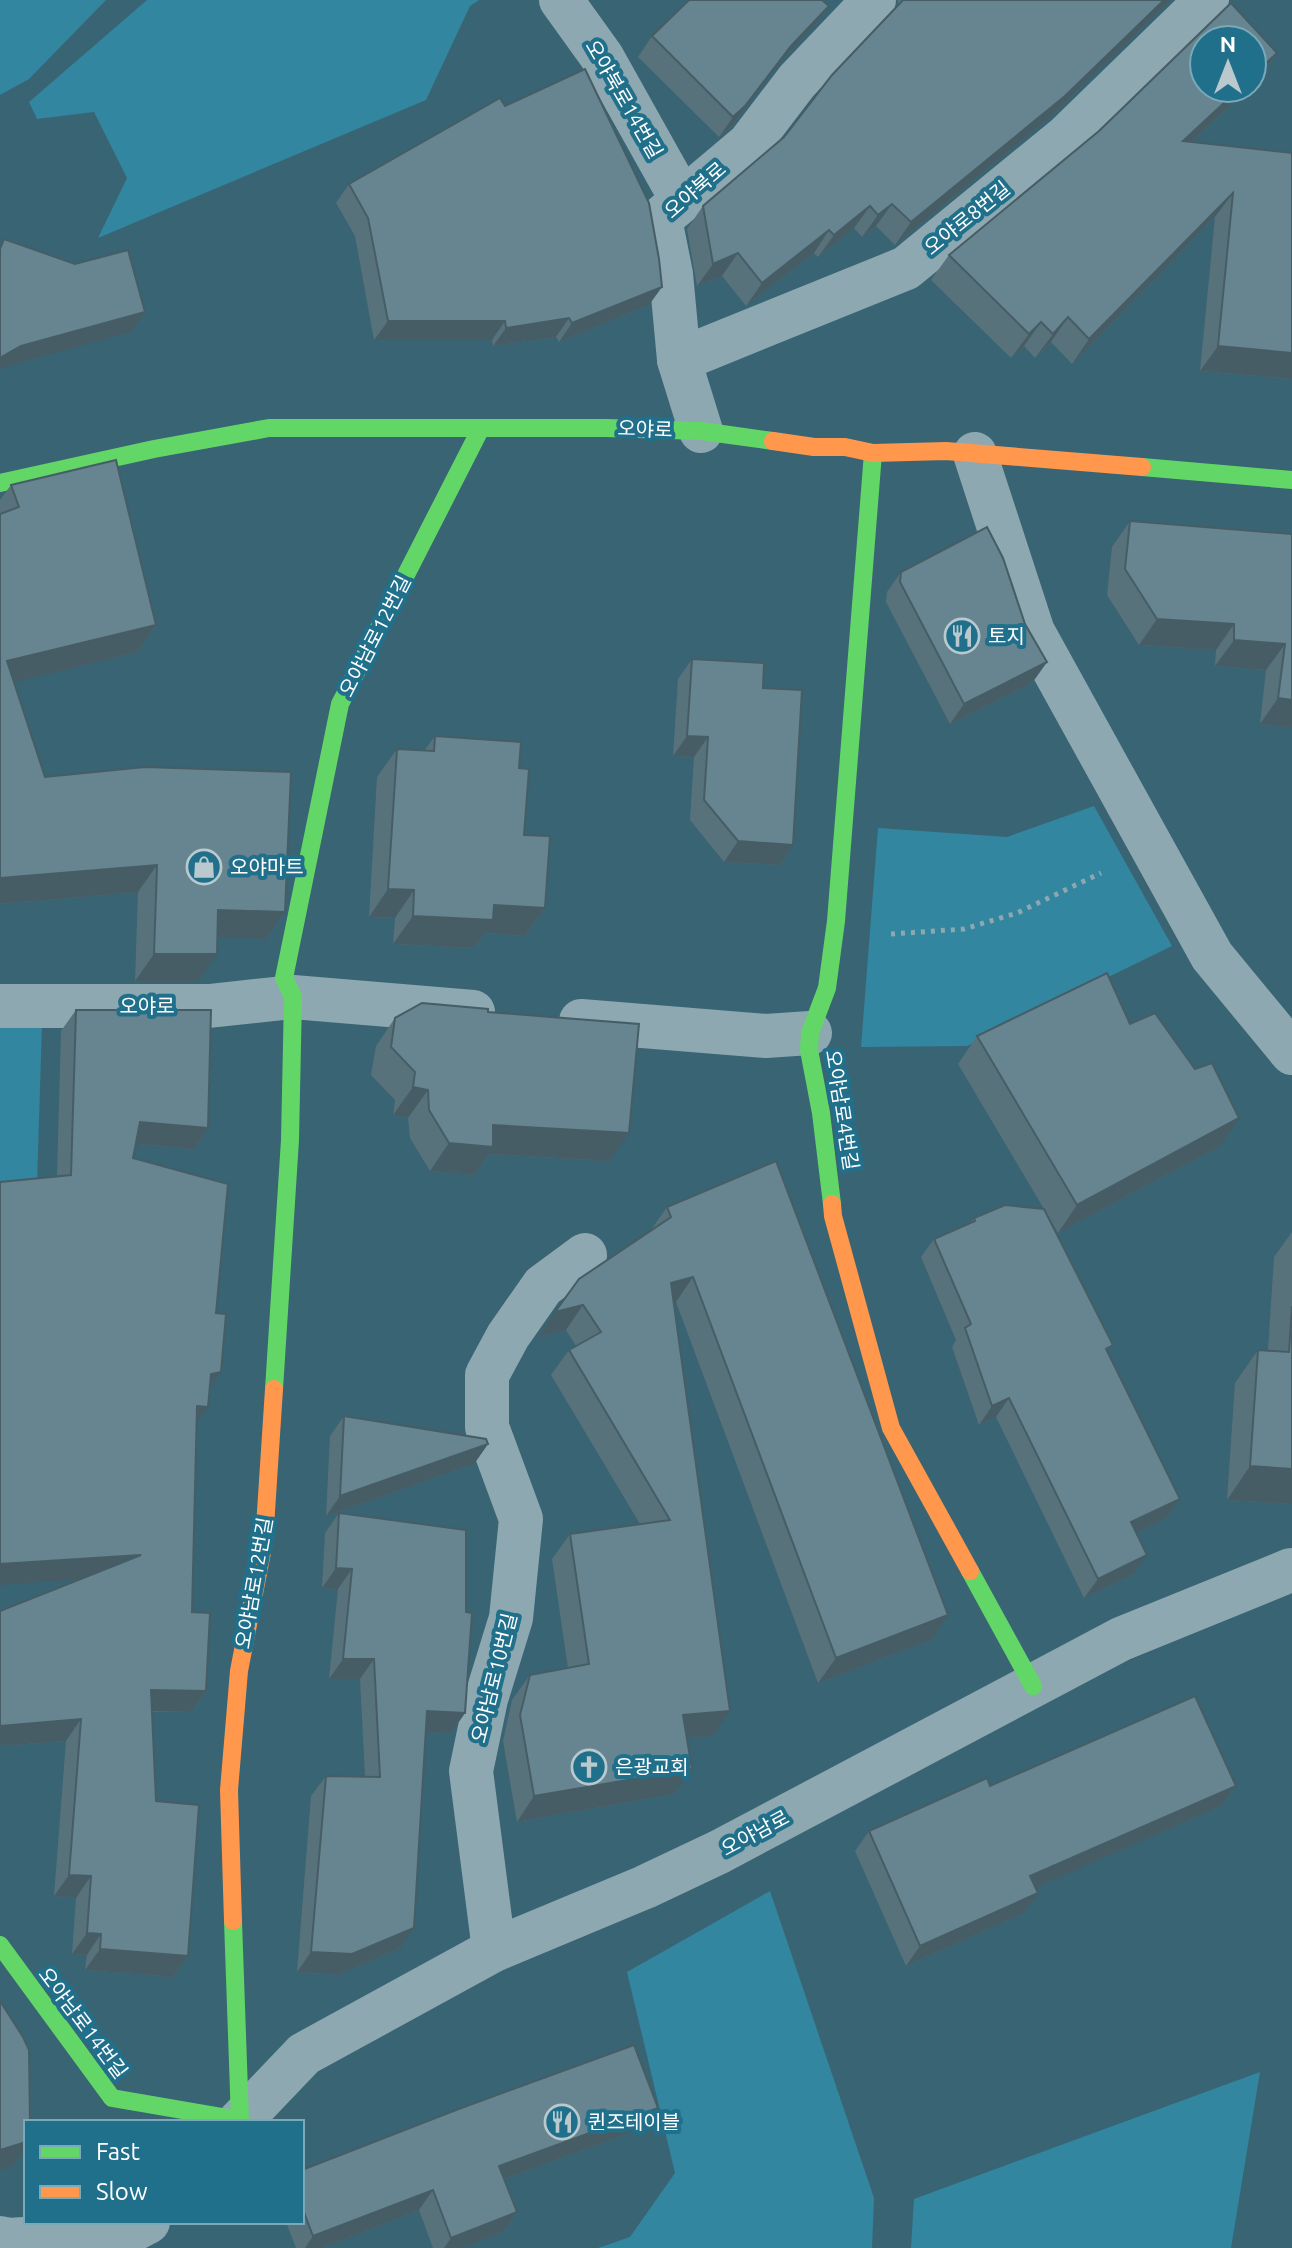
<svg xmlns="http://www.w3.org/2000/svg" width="1292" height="2248" font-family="Ubuntu,'Noto Sans KR',sans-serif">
<rect width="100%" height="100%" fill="#396473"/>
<g fill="#33869f">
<path d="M0,0H106L29,79L0,95Z"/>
<path d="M147,0H479L470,6L426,100L98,238L127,178L94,112L37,119L29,102Z"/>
<path d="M1094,806L1172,946L967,1046L861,1047L878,828L1007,837Z"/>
<path d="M42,1023L37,1185H0V1025Z"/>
<path d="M770,1891L874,2198L872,2248H598L630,2237L675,2173L627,1972Z"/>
<path d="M1260,2072L1231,2248H911L914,2199Z"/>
</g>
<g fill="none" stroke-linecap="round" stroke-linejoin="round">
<path stroke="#8da8b0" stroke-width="5" stroke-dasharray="4 6" stroke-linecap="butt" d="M891,934L964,929L1017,913L1101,873"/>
<g stroke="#8da8b0" stroke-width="44">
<path d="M561,0L602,57L682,200"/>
<path d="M679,360L906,268L1066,137L1207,0"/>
<path d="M701,431L679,360L671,274L660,219L749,144L797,81L874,0"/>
<path d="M975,454L1033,632L1212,956L1292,1053"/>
<path d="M0,1006H209L293,997L473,1012"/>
<path d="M581,1021L766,1036L810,1033"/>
<path d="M494,1950L471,1771L486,1699L511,1618L521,1519L487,1427V1375L508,1336L543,1286L585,1255"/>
<path d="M239,2122L304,2054L494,1950L645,1887L719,1852L1121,1639L1291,1570"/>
<path d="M0,2238L9,2240L129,2232L148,2222"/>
</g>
<g stroke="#63d668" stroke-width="18">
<path d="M1142,467L1292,480"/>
<path d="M0,483L154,449L269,428H606L701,431L773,441"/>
<path d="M832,1204L821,1113L809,1050L810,1033L827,988L836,921L873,453"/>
<path d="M274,1389L290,1140L293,997L284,978L340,704L481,428"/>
<path d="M970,1571L1033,1686"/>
<path d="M0,1945L112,2098L240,2120L233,1921"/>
</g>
<g stroke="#ff974d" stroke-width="18">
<path d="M773,441L814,447H845L873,453L946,451L1142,467"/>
<path d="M832,1204L833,1216L891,1428L970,1571"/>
<path d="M233,1921L229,1790L239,1671L264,1542L274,1389"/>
</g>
</g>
<g fill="#58727c">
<path d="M898,0H1171L1049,118L895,245L876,226L862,237L854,228L818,257L814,253L746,306L722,276L697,286L687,229L703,206L784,137L898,5Z"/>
<path d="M1231,3L1277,53L1260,78L1252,85V40H1204V88H1249L1191,142L1292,153V379L1200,371L1215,217L1072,364L1051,342L1035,358L1024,346L1011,358L931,280L949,255L1099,131Z"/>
<path d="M829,6L814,26L777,66L731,127L719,137L638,57L652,36Z"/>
<path d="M505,106L649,305L559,342L556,337L493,346L492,340H374L355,236L336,203L349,184Z"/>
<path d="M11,485L156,625L137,652L14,682L45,777L285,912L266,939L217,937L198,981H135L138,892L0,904V500Z"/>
<path d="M1130,521L1292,534V728L1260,724L1266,670L1215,666L1216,650L1139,645L1107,595L1112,547Z"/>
<path d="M901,572L1047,662L1032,683L950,724L886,602L887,592Z"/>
<path d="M692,659L763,688L793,845L779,865L724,862L690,820L694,757L673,756L678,679Z"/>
<path d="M435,736L519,768L524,835L545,908L525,936L484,933L474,948L393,944L395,918L369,917L377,777L397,749L424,751Z"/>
<path d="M76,1010L208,1128L194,1149L136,1144L133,1158L210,1388L196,1424L192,1612L206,1691L191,1712H152L156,1801L188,1956L173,1977L85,1970L87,1955L72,1954L76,1898L54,1896L66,1741L0,1746V1611L80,1579L57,1177L61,1031Z"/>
<path d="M488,1012L609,1161L489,1154L474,1175L430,1171L410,1138L408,1118L393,1115L395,1100L371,1075L376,1046L395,1018Z"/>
<path d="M1130,1024L1220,1146L1058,1233L1045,1212L1108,1354L1180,1499L1167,1518L1136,1532L1134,1574L1084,1598L996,1417L979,1425L952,1347L956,1340L921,1257L934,1239L969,1224L974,1218L1044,1209L958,1064L977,1036Z"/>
<path d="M667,1207L931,1640L818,1683L676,1302H673L713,1736L687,1738L674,1794L517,1822L503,1741L512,1700L530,1675L568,1668L552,1559L570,1534L640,1524L551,1375L569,1350L576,1346L566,1330L538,1337L579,1279L651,1230Z"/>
<path d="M1292,1232V1504L1227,1500L1235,1383L1258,1350H1268L1274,1257Z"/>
<path d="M344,1416L488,1444L474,1464L326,1516L330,1436Z"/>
<path d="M339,1513L465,1713L451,1733L426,1732L400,1948L338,1975L297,1972L311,1796L326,1776H365L360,1679H329L338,1589L322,1588L325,1533Z"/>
<path d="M990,1786H1236L1221,1806L1035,1887L1024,1913L906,1966L855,1851L869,1831Z"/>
<path d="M658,2108L643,2128L504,2179L517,2212L503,2232L463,2248H433L419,2210L322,2248H296L286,2222H302V2170Z"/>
</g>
<g fill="#475d65">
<path d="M1164,0H1171L1049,118L895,245L911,222Z"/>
<path d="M829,6L814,26L777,66L731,127L719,137L733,117L791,46Z"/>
<path d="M1277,53L1260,78L1252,85V76Z"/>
<path d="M1240,88H1249L1165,166L1183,141Z"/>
<path d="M1233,193L1215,217L1072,364L1089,339Z"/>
<path d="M892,204L876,226L862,237L878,215Z"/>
<path d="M870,206L854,228L818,257L834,235Z"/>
<path d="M829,230L814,253L746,306L762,283Z"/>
<path d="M738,253L722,276L697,286L713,264Z"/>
<path d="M662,287L649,305L559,342L572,323Z"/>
<path d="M145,312L131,332L7,366L0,370V358L21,346Z"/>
<path d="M1068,317L1051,342L1035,358L1053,334Z"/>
<path d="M569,318L556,337L493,346L506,328Z"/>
<path d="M388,321H505L492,340H374Z"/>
<path d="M1041,322L1024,346L1011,358L1029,334Z"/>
<path d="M1218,346L1292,353V379L1200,371Z"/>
<path d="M1157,619L1234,624L1216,650L1139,645Z"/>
<path d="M156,625L137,652L0,686L7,661Z"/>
<path d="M1234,640L1285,644L1266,670L1215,666Z"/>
<path d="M1047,662L1032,683L950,724L964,704Z"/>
<path d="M1278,698L1292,700V728L1260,724Z"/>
<path d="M687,736L708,737L694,757L673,756Z"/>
<path d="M738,841L793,845L779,865L724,862Z"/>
<path d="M157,865L138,892L0,904V878Z"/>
<path d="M388,889L414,890L395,918L369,917Z"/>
<path d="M494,905L545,908L525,936L484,933L474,948L393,944L413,916Z"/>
<path d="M218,910L285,912L266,939L199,937Z"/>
<path d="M154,954H217L198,981H135Z"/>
<path d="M413,1087L428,1090L408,1118L393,1115Z"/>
<path d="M1239,1118L1220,1146L1058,1233L1077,1205Z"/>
<path d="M140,1122L208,1128L194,1149L125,1143Z"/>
<path d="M493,1125L629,1133L609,1161L489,1154L474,1175L430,1171L449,1143Z"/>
<path d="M693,1277L676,1302L653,1308L671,1283Z"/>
<path d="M583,1305L566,1330L538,1337L555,1312Z"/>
<path d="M221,1372L206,1393L211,1374Z"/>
<path d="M1009,1398L996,1417L979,1425L992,1406Z"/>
<path d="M197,1406L208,1407L193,1428Z"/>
<path d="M488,1444L474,1464L326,1516L340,1496Z"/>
<path d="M1250,1466L1292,1469V1504L1227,1500Z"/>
<path d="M1180,1499L1167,1518L1118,1541L1131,1522Z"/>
<path d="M141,1555L126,1576L0,1585V1564Z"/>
<path d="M1147,1555L1134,1574L1084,1598L1098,1579Z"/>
<path d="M336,1568L352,1569L338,1589L322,1588Z"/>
<path d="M948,1615L931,1640L818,1683L836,1658Z"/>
<path d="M343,1659H374L360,1679H329Z"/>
<path d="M151,1690L206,1691L191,1712L136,1711Z"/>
<path d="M427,1711L465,1713L451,1733L413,1732Z"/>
<path d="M730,1711L713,1736L665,1740L683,1715Z"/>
<path d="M81,1719L66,1741L0,1746V1726Z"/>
<path d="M692,1769L674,1794L517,1822L534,1796Z"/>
<path d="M1236,1786L1221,1806L1016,1896L1030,1876Z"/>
<path d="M69,1875L91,1876L76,1898L54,1896Z"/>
<path d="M1038,1893L1024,1913L906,1966L920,1946Z"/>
<path d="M414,1928L400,1948L338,1975L297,1972L311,1952Z"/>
<path d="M87,1933L101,1934L87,1955L72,1954Z"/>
<path d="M100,1949L188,1956L173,1977L85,1970Z"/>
<path d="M658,2108L643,2128L485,2186L499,2166Z"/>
<path d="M26,2142V2148L13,2166L0,2170V2150Z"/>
<path d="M433,2190L419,2210L322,2248H305L313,2236Z"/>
<path d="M517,2212L503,2232L463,2248H444L451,2238Z"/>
</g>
<g fill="#668590" stroke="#475d65" stroke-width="2">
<path d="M689,0H822L829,6L791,46L745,106L733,117L652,36Z"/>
<path d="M903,0H1164L1065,96L911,222L892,204L878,215L870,206L834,235L829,230L762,283L738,253L713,264L703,206L784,137L832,75Z"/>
<path d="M1231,3L1277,53L1252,76V40H1204V88H1240L1183,141L1292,153V353L1218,346L1233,193L1089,339L1068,317L1053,334L1041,322L1029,334L949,255L1099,131Z"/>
<path d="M585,69L649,203L659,259L662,287L572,323L569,318L506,328L505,321H388L368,218L349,184L500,98L505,106Z"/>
<path d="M4,239L75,264L128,250L145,312L21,346L0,358V249Z"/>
<path d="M116,460L156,625L7,661L45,777L145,767L291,772L285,912L218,910L217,954H154L157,865L0,878V514L19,507L11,485Z"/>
<path d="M1130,521L1292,534V700L1278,698L1285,644L1234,640V624L1157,619L1125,569Z"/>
<path d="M987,527L1003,558L1025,624L1047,662L964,704L900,582L901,572Z"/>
<path d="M692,659L764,663L763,688L802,690L793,845L738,841L704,800L708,737L687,736Z"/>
<path d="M435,736L521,742L519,768L529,769L524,835L550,836L545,908L494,905L493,920L413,916L414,890L388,889L397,749L434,751Z"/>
<path d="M1107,973L1130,1024L1155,1013L1195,1069L1212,1063L1239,1118L1077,1205L977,1036Z"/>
<path d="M422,1003L488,1009V1012L639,1024L629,1133L493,1125V1147L449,1143L429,1110L428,1090L413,1087L415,1072L391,1047L395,1018Z"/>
<path d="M76,1010H211L208,1128L140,1122L133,1158L228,1184L216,1313L226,1314L221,1372L211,1374L208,1407L197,1406L192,1612L210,1613L206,1691L151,1690L156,1801L199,1805L188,1956L100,1949L101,1934L87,1933L91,1876L69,1875L81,1719L0,1726V1611L141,1555L0,1564V1182L71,1175Z"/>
<path d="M776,1161L948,1615L836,1658L693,1277L671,1283L730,1711L683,1715L692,1769L534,1796L520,1715L530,1675L589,1664L570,1534L670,1520L569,1350L601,1332L583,1305L555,1312L579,1279L671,1217L667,1207Z"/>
<path d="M1005,1205L1044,1209L1113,1345L1106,1349L1180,1499L1131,1522L1147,1555L1098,1579L1009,1398L992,1406L965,1328L971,1324L934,1239L975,1221L974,1218Z"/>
<path d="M1292,1306V1469L1250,1466L1258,1350L1289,1352Z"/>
<path d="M344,1416L486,1439L488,1444L340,1496Z"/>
<path d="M339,1513L466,1530V1612L472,1613L465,1713L427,1711L414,1928L352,1954L311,1952L326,1776L380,1777L374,1659H343L352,1569L336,1568Z"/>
<path d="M1195,1696L1236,1786L1030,1876L1038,1893L920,1946L869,1831L987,1778L990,1786Z"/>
<path d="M0,2001L23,2037L29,2050L30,2122H26V2142L0,2150Z"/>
<path d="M634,2045L658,2108L499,2166L517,2212L451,2238L433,2190L313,2236L302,2207V2170L456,2110Z"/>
</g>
<defs>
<g id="restaurant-ring" transform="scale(1.8)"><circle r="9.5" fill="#21708b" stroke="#bac9ce" stroke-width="1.5"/><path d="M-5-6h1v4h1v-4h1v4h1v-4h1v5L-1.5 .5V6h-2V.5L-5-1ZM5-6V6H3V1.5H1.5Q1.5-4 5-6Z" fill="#bac9ce"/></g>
<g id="shop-ring" transform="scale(1.8)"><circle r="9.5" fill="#21708b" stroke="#bac9ce" stroke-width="1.5"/><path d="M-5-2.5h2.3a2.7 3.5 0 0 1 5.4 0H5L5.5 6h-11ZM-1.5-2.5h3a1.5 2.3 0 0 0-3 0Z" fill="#bac9ce"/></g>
<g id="church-ring" transform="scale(1.8)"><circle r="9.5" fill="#21708b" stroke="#bac9ce" stroke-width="1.5"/><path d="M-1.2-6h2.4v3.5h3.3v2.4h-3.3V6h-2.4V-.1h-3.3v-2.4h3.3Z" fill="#bac9ce"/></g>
</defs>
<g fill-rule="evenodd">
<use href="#restaurant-ring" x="962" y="636"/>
<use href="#shop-ring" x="204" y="867"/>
<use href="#church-ring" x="589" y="1767"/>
<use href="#restaurant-ring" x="562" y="2122"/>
</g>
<g text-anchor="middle" stroke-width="8" stroke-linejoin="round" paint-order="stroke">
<g font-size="20" fill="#fff" stroke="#21708b">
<text transform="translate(624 99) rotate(60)" y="7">오야북로14번길</text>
<text transform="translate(695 190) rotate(-41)" y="7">오야북로</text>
<text transform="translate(967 218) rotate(-39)" y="7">오야로8번길</text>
<text transform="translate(645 429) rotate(2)" y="7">오야로</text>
<text transform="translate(375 636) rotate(-63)" y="7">오야남로12번길</text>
<text x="147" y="1013">오야로</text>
<text transform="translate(842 1110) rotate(81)" y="7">오야남로4번길</text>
<text transform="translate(254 1583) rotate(-80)" y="7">오야남로12번길</text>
<text transform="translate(494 1678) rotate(-76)" y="7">오야남로10번길</text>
<text transform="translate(755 1833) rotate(-28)" y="7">오야남로</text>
<text transform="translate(83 2023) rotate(53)" y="7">오야남로14번길</text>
</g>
<g font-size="20" fill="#fff" stroke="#21708b" text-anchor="start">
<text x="988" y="643">토지</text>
<text x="230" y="874">오야마트</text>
<text x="615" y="1774">은광교회</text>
<text x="588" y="2129">퀸즈테이블</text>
</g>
</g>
<rect x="24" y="2120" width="280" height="104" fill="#21708b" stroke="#7aa9b9" stroke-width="2"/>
<rect x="40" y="2146" width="40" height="12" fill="#63d668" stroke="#7aa9b9" stroke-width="2"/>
<text x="96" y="2160" font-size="24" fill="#ffffff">Fast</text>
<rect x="40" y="2186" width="40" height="12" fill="#ff974d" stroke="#7aa9b9" stroke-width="2"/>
<text x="96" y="2200" font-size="24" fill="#ffffff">Slow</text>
<g transform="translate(1228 64)"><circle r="38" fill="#21708b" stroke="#7aa9b9" stroke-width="2"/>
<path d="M0-6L14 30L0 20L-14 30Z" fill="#bac9ce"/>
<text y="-12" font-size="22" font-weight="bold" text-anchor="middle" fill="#ffffff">N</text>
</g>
</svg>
